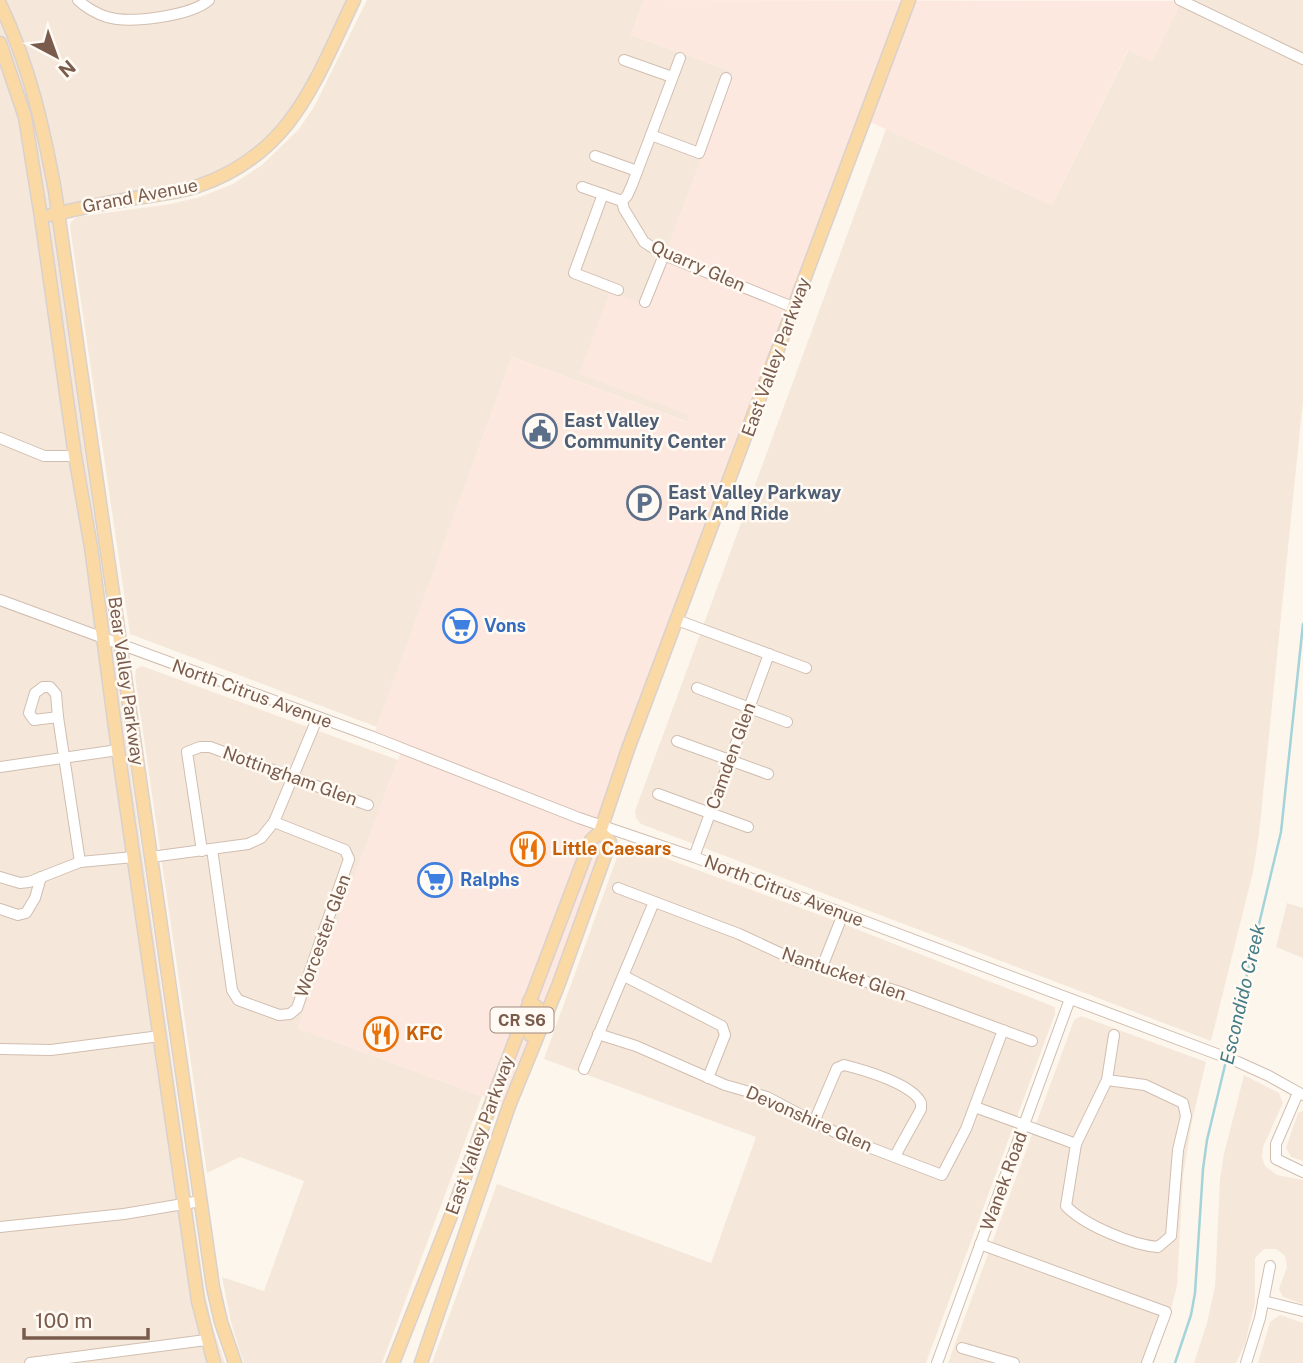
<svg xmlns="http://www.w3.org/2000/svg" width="1303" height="1363" font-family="'Public Sans',sans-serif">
<rect width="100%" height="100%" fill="#fdf6ec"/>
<g fill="#f5e8da">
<path d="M0,0H354L286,128L226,175L51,215L205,1293L213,1328L225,1363H0Z"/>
<path d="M367,0H644L631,35L734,72L646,306L579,373L691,415L688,422L512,357L377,727L130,634L70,227L71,222L77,217L170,204L200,197L233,184L262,165L299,129L314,107Z"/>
<path d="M1180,0H1303V400L1259,834L1253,872L1211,1041L641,824L636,818L635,811L886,129L1052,205L1129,49L1151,61Z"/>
<path d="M142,666L398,760L298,1028L482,1096L382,1363H244L239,1349L231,1322L222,1277L264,1291L304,1181L240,1157L207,1173L135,677L136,669Z"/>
<path d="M627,844L828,918L1055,1007V1014L926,1363H432L497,1184L711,1263L756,1137L544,1059L620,849Z"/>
<path d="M1287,903L1303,908V958L1276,947Z"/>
<path d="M1081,1016L1206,1062L1192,1121L1183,1176L1177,1286L1166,1328L1154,1363H948L1074,1020Z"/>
<path d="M1244,1075L1279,1093L1283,1103L1263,1147L1262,1157L1265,1166L1277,1175L1303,1180V1304L1283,1297L1279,1289L1287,1267L1285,1256L1276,1249H1264L1255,1258V1303L1245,1344L1236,1363H1194L1207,1323L1215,1286L1220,1179L1224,1154Z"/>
<path d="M1303,1111V1161L1291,1157L1286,1148L1298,1113Z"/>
<path d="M1280,1315L1303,1323V1363H1258L1270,1322Z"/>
</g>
<path fill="#fde8e0" d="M644,0L1182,1L1152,62L1128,50L1052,205L866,120L601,824L610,842L509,1106L298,1028L402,749L373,737L512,357L687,422L690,415L579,374L610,292L646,305L734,72L631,35Z"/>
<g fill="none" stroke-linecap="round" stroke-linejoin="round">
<g stroke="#a5d3da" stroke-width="2.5">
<path d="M1228,1054L1281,832L1303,624"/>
<path d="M1175,1363L1191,1315L1195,1293L1203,1169L1207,1140L1226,1061"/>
</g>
<g stroke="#d1beb0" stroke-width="12">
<g id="minor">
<path d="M78,0C85,7 97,14 107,17C130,24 191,16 209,0"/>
<path d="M1180,0L1303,59"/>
<path d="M624,60L672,77"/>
<path d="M651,135L699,153L726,78"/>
<path d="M595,156L637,171"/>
<path d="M582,187L622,201"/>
<path d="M603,194L574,273L618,290"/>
<path d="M622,201L624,209L644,242L664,255L795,308"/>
<path d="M622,201L627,196L632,185L680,58"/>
<path d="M645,302L664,255"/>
<path d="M0,438L44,456H75"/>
<path d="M0,600L373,737L579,818L694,857L1238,1062L1269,1076L1303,1095"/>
<path d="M677,620L806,668"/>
<path d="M43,687H50L56,694L58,717L34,720L29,713L35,693Z"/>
<path d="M697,688L787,722"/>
<path d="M58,717L80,862"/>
<path d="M677,741L768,774"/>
<path d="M0,767L118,750"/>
<path d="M658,794L748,827"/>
<path d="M212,849L232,990L238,1000L279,1015L290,1014L297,1008L349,859L345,850L274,822"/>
<path d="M202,851L187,752L200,747H210L368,805"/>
<path d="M151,857L248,844L261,838L274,822L317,719"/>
<path d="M694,857L769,654"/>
<path d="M0,877L20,883L29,882L80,862L134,857"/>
<path d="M618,888L739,934L797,961L897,991L1032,1041"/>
<path d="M0,909L18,915L26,913L35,898L41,877"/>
<path d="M822,967L843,914"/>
<path d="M624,976L722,1026L725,1035L708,1078"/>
<path d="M598,1034L636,1046L725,1085L767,1097L814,1122L858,1143L942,1175L966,1129L1003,1030"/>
<path d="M0,1049L51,1050L160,1036"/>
<path d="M584,1069L654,902"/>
<path d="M1107,1080L1145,1085L1183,1103L1186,1116L1178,1150L1171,1236L1158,1247C1132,1245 1084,1225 1066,1206L1076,1144L1107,1080L1114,1035"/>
<path d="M1298,1093L1276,1144V1159L1303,1172"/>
<path d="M975,1107L1076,1144"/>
<path d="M814,1122L837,1068L844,1065C864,1070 913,1084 921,1103V1109L895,1156"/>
<path d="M0,1227L124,1214L201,1201"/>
<path d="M980,1244L1166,1312L1147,1363"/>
<path d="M1263,1301L1303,1311"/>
<path d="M962,1348L1014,1363"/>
<path d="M30,1363L206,1340"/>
<path d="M937,1363L1070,999"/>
<path d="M1246,1363L1260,1318L1270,1266"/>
</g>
</g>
<g stroke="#dad1cd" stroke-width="15">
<g id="major">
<path d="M0,4C29,64 43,126 55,191L213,1287L221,1322L235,1363"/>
<path d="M0,43L25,117L41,217L75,456L91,547L118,750L198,1301L214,1363"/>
<path d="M51,215C79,208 107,203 135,198C156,195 178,193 198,186C292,154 315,81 354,0"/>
<path d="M529,1001L538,1008L530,1035"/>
<path d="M393,1363L452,1213L489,1109L591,840L600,832L628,749L909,0"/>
<path d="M421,1363L509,1106L558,986L610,842L600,832"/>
</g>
</g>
<use href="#minor" stroke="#fff" stroke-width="10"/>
<use href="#major" stroke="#fbd9a5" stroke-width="12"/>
</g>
<defs>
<g id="civic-ring" transform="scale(1.75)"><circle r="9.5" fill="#fffaf3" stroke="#5c6f8a" stroke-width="1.5"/><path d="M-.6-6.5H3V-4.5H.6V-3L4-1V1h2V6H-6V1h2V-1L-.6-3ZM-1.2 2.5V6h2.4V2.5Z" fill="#5c6f8a"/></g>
<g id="parking-ring" transform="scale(1.75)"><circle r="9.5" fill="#fffaf3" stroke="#5c6f8a" stroke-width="1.5"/><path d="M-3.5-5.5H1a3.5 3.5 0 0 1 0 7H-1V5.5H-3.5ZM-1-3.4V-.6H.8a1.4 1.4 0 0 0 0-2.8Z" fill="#5c6f8a"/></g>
<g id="supermarket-ring" transform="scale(1.75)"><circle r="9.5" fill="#fffaf3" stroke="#3f7fe0" stroke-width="1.5"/><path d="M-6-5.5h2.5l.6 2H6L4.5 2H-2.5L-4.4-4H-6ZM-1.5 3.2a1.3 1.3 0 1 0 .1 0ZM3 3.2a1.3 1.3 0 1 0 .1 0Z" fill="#3f7fe0"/></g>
<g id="restaurant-ring" transform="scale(1.75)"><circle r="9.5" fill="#fffaf3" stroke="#e8710a" stroke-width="1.5"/><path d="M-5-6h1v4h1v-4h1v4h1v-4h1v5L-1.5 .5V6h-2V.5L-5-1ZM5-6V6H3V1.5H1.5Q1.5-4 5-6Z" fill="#e8710a"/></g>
</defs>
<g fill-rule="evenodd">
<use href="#civic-ring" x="540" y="431"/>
<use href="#parking-ring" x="644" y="503"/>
<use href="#supermarket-ring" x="460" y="626"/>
<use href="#restaurant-ring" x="528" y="849"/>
<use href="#supermarket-ring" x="435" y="880"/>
<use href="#restaurant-ring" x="381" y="1034"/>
</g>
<g text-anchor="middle" stroke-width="5" stroke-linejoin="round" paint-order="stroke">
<rect fill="#fffaf3" stroke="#a28b7f" stroke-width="2" x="490.5" y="1007.5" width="63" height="25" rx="5"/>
<g font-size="16" font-weight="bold" fill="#7a5c4d">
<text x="522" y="1026">CR S6</text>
</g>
<g font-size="18" fill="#7a5c4d" stroke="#fffaf3">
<text transform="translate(140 196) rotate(-11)" y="6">Grand Avenue</text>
<text transform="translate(698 266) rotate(24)" y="6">Quarry Glen</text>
<text transform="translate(776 357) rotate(-70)" y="6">East Valley Parkway</text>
<text transform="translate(126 681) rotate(82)" y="6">Bear Valley Parkway</text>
<text transform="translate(252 694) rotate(20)" y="6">North Citrus Avenue</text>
<text transform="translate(731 756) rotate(-70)" y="6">Camden Glen</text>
<text transform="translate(290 776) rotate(20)" y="6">Nottingham Glen</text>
<text transform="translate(784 891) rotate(21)" y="6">North Citrus Avenue</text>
<text transform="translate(323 936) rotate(-70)" y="6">Worcester Glen</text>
<text transform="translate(844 974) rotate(19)" y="6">Nantucket Glen</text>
<text transform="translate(809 1119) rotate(24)" y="6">Devonshire Glen</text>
<text transform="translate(480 1135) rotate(-70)" y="6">East Valley Parkway</text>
<text transform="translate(1004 1181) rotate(-70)" y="6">Wanek Road</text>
</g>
<g font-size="18" font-weight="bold" fill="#4e5e75" stroke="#fffaf3" text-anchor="start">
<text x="564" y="427">East Valley<tspan x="564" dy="21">Community Center</tspan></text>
<text x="668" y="499">East Valley Parkway<tspan x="668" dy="21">Park And Ride</tspan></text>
</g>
<g font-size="18" font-weight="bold" fill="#366cbe" stroke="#fffaf3" text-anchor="start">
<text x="484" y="632">Vons</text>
<text x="460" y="886">Ralphs</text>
</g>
<g font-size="18" font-weight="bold" fill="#c56008" stroke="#fffaf3" text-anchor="start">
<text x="552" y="855">Little Caesars</text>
<text x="406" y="1040">KFC</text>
</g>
<g font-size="19" font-style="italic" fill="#437c86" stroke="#fffaf3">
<text transform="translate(1242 994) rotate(-77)" y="7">Escondido Creek</text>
</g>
</g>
<g transform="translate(56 56) rotate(139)" stroke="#fffaf3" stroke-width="5" paint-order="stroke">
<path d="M0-5L12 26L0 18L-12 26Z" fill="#7a5c4d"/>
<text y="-10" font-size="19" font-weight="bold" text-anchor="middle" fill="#7a5c4d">N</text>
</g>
<path d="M24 1328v10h124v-10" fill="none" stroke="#7a5c4d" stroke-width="3.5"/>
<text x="35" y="1328" font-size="21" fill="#7a5c4d" stroke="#fffaf3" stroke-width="5" paint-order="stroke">100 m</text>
</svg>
